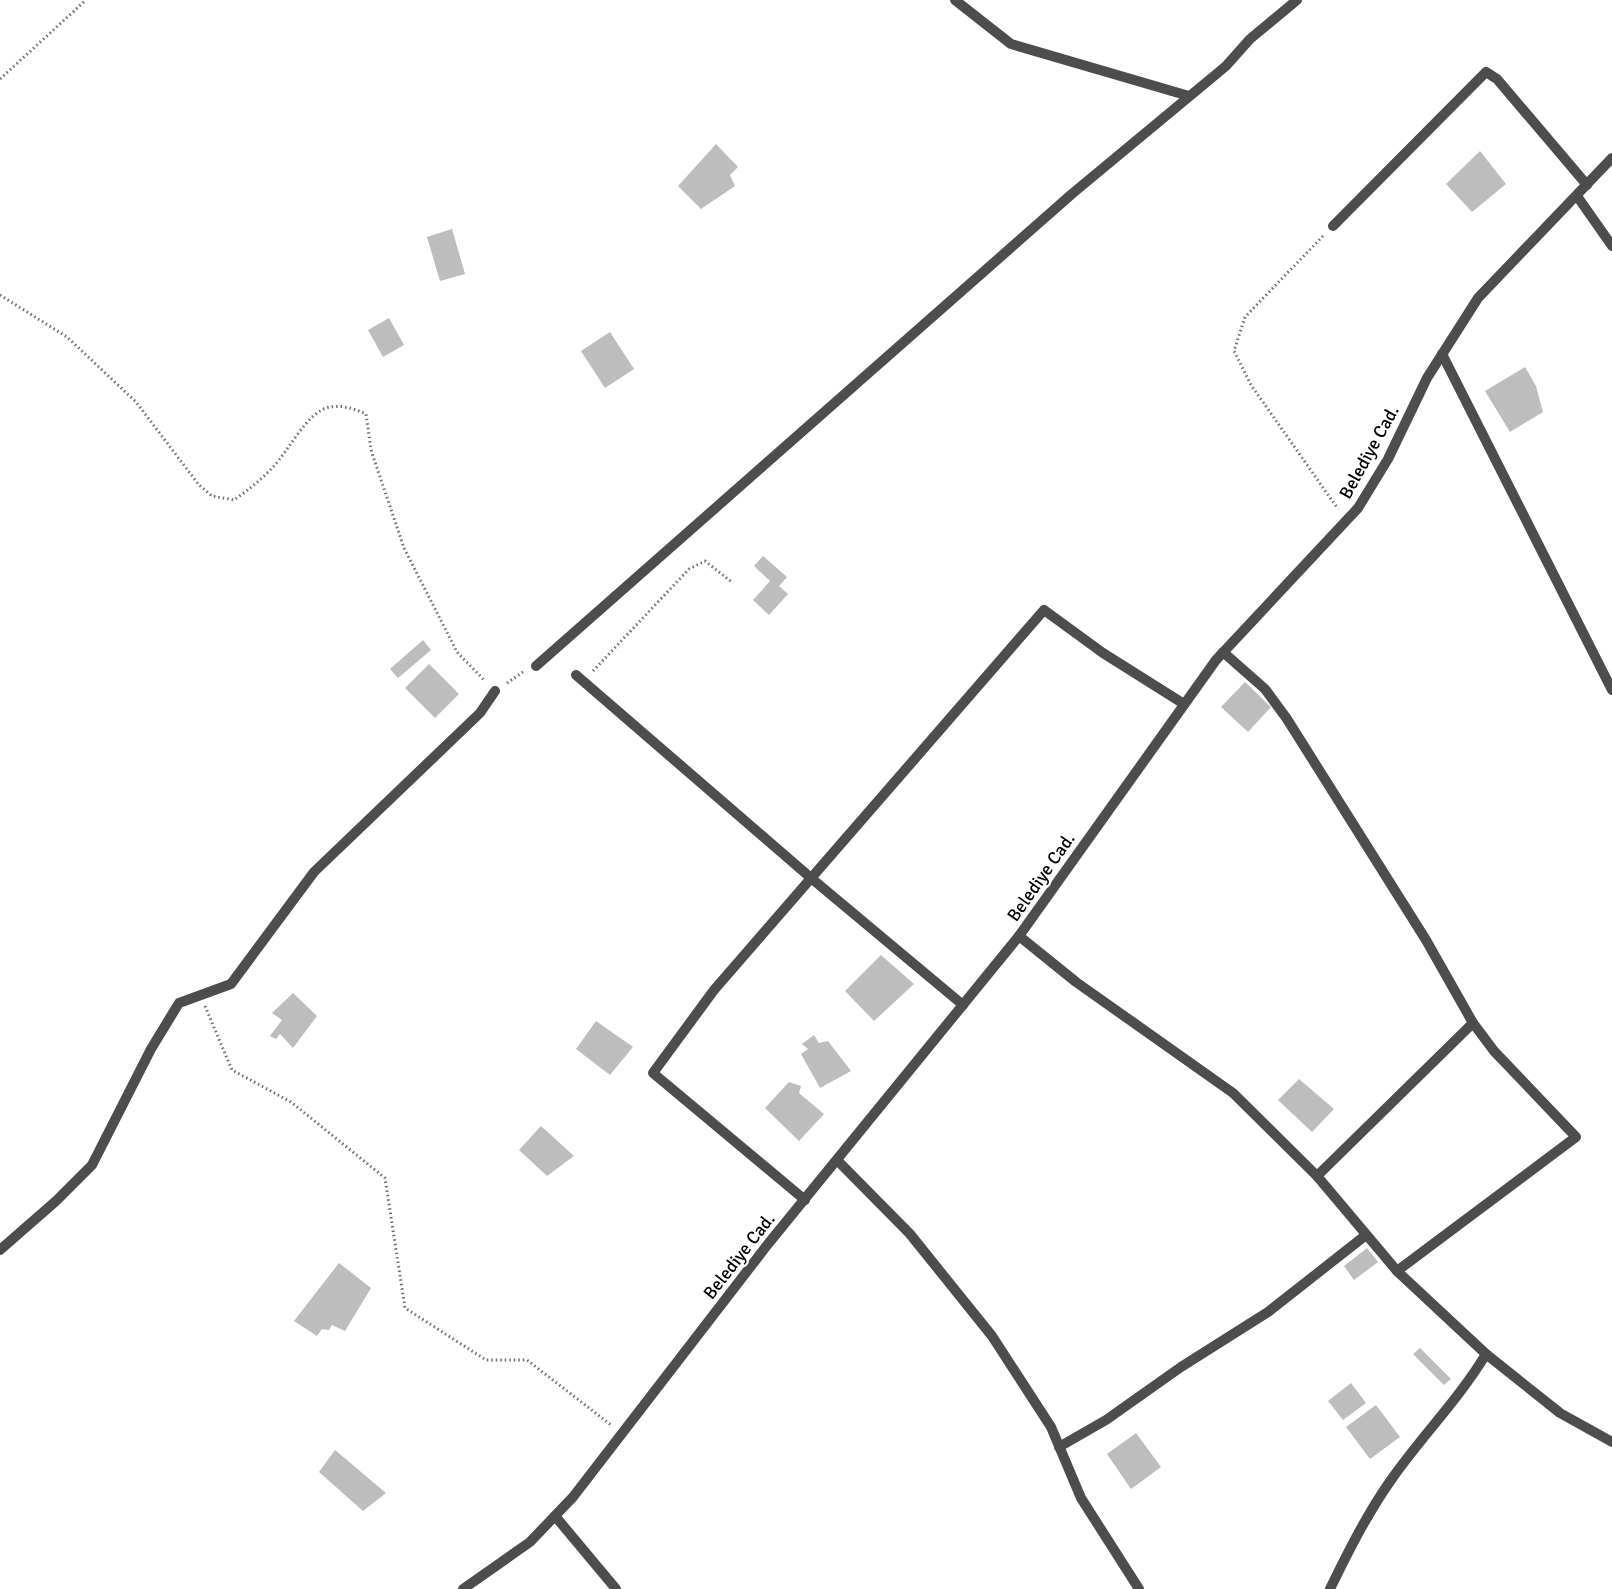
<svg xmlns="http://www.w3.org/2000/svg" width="1612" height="1589" font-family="Signika,sans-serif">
<rect width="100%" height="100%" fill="#fff"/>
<g fill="#bdbdbd">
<path d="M716,144L738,167L730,175L735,186L701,209L678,186Z"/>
<path d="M1480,151L1506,184L1472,212L1446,184Z"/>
<path d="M452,229L465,274L440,281L427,237Z"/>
<path d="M389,318L404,345L383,357L368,330Z"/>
<path d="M610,332L634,369L605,388L581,351Z"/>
<path d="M1525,367L1536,386L1543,412L1510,432L1485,391Z"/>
<path d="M763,556L787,577L779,586L788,594L769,615L753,600L770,581L754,566Z"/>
<path d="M423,640L431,650L398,678L390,669Z"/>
<path d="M429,664L459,694L435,718L405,688Z"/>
<path d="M1245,682L1271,707L1248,732L1221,707Z"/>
<path d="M881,955L914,984L874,1021L845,991Z"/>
<path d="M293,993L317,1016L293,1048L280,1034L276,1039L270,1036L282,1020L272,1013Z"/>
<path d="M596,1021L633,1047L610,1075L576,1049Z"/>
<path d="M814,1035L819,1043L828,1041L851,1071L820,1088L801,1054L808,1049L802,1044Z"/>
<path d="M1299,1079L1334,1109L1312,1132L1278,1100Z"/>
<path d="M789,1082L801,1086L799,1093L824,1114L799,1141L765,1108Z"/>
<path d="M541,1126L574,1156L547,1176L519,1150Z"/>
<path d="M1367,1248L1378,1262L1354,1280L1344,1266Z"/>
<path d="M339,1263L371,1288L345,1331L332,1325L329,1330L322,1329L317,1336L294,1321Z"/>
<path d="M1420,1348L1451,1379L1444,1385L1413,1354Z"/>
<path d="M1351,1383L1366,1403L1343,1420L1328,1401Z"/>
<path d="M1376,1405L1400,1437L1370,1459L1346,1427Z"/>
<path d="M1136,1433L1161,1467L1131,1489L1107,1454Z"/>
<path d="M335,1450L386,1493L363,1511L319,1472Z"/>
</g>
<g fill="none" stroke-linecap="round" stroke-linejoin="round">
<g stroke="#6f6f6f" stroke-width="3" stroke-dasharray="1.5 3" stroke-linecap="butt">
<path d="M0,79L86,0"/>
<path d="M1323,236L1245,317L1234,351L1251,385L1338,509"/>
<path d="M0,295L67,337L136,402L199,485L212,496L234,500C248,490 261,480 273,467C288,452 308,410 330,407C343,405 355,409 366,414L371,450L404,548L457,652L485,681"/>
<path d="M593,671L689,569L705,561L733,583"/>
<path d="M507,683L523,672"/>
<path d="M205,1006L232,1070L291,1102L385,1178L405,1308L486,1360H527L611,1425"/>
</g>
<g stroke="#4d4d4d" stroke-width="10">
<path d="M955,0L1011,44L1189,96"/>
<path d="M1577,196L1612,246"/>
<path d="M1333,226L1486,72L1497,79L1587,185"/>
<path d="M1442,354L1612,690"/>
<path d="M1223,652L1265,689L1287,719L1426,940L1473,1023L1494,1051L1576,1137L1397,1271"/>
<path d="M536,666L1073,193L1226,66L1250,39L1297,0"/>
<path d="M576,675L811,878L963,1005"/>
<path d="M1019,936L1076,982L1233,1093L1317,1176L1397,1271L1486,1354L1560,1413L1612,1442"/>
<path d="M837,1160L910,1234L992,1336L1051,1427L1081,1498L1139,1589"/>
<path d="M1317,1176L1473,1023"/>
<path d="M805,1200L653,1073L714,990L1044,610L1103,653L1184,704"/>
<path d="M0,1250L56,1201L92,1165L151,1049L179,1003L231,984L314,872L480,713L495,691"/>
<path d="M1059,1447L1106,1420L1181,1367L1268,1312L1366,1235"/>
<path d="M555,1516L616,1589"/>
<path d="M463,1589L530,1542L573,1497L768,1244L1019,936L1216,660L1358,508L1388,459L1427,378L1478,298L1612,158"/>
<path d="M1330,1589C1348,1552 1367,1514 1391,1480C1421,1437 1459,1399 1486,1354"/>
</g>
</g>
<g text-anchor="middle" stroke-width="4.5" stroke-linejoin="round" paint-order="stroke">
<g font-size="18" fill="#000" stroke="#fff">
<text transform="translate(1369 452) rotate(-61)" y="6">Belediye Cad.</text>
<text transform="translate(1041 877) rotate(-55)" y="6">Belediye Cad.</text>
<text transform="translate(739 1256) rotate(-52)" y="6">Belediye Cad.</text>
</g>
</g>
</svg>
